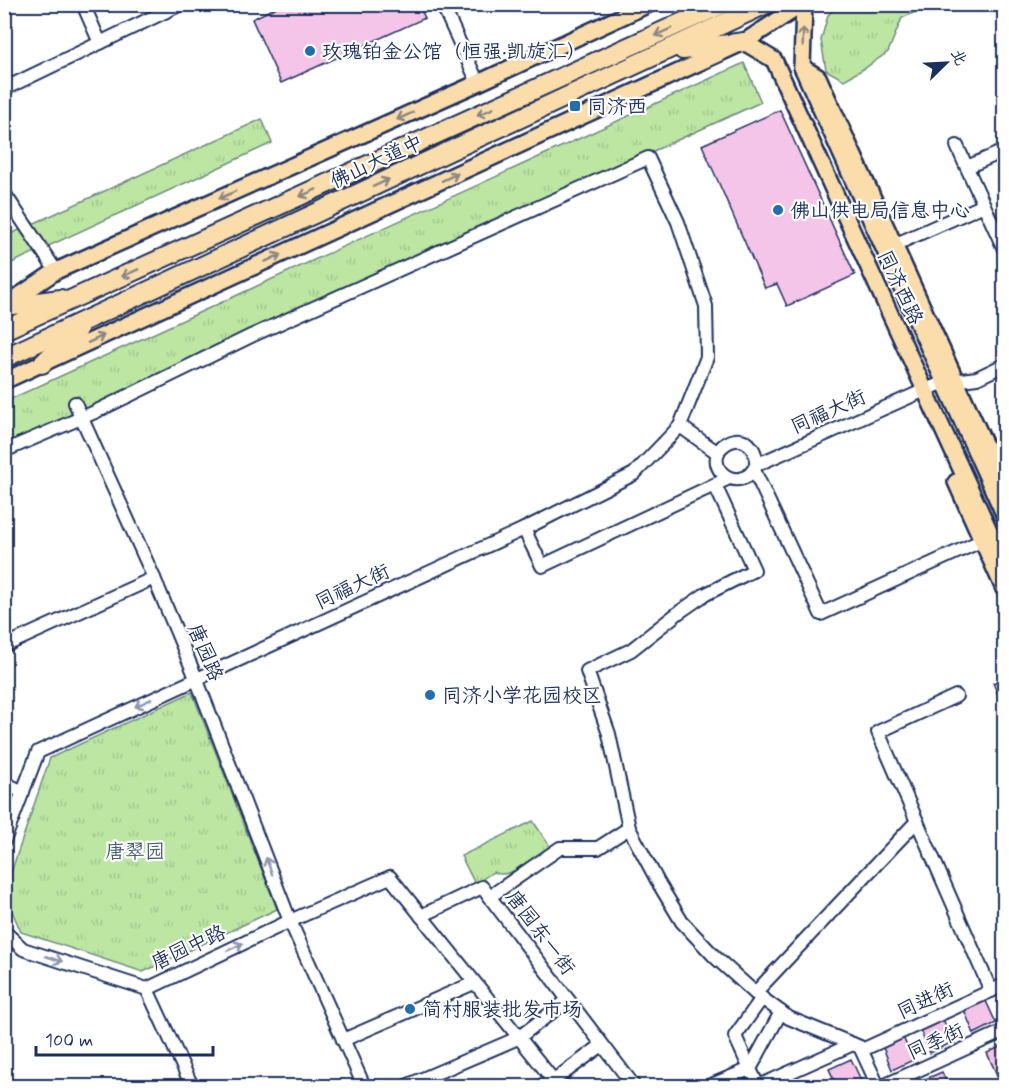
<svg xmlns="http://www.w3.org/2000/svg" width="1009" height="1091" font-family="Mynerve,'LXGW WenKai TC',sans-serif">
<defs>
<pattern id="park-tufts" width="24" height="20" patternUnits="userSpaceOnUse" patternTransform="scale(1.5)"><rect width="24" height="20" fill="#bde6a2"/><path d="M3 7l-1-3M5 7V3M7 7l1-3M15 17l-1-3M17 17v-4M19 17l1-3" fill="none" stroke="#a2c68e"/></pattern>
</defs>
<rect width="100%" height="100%" fill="#fff"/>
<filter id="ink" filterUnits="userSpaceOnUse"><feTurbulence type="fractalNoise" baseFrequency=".0167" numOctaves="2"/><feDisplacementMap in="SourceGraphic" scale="12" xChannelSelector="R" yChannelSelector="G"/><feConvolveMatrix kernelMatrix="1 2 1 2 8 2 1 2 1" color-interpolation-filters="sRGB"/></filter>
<g filter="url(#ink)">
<g fill="url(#park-tufts)" stroke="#6c8a80" stroke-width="1.5">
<path d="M839,5V4L931,5L902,18L888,52L865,68L844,80L826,70L821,40L828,15Z"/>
<path d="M744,63L761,102L5,446L4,402Z"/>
<path d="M262,119L272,143L5,266L4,237Z"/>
<path d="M192,692L277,909L143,972L21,932L5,895V890L50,758Z"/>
<path d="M533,821L551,848C536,857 510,881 493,872L475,884L461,856Z"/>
</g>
<g fill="#f4c5e8" stroke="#1b2f5e" stroke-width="1.5">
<path d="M283,4H418L425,18L281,83L252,19Z"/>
<path d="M780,110L855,275L787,306L777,284L765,288L702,145Z"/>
<path d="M1004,678V709L993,683Z"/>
<path d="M986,1001L996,1023L974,1034L964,1010Z"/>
<path d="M943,1019L953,1042L930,1053L920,1030Z"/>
<path d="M903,1037L913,1060L892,1070L882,1045Z"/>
<path d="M1004,1045V1086H1002L987,1053Z"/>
<path d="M851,1059L862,1082L851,1086H837L829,1069Z"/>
<path d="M942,1072L948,1086H909Z"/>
</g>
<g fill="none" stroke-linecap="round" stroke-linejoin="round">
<g stroke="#1b2f5e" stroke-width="16">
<g id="minor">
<path d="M83,4L100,43"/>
<path d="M442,4L478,83"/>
<path d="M4,89L181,4"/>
<path d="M957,146L1004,249"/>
<path d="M967,167L1004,151"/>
<path d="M4,193L56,271"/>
<path d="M894,245L984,205"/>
<path d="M75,403L154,578L196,678L290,921L364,1086"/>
<path d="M680,426L718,453"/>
<path d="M4,451L95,412L251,336L648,158L678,222L706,306L707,357L680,426L634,474L524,529"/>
<path d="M756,465C757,452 749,438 735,440C728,441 723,445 719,450C707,475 744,493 756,465L925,390L945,382L977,378L1004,365"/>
<path d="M754,470L821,614L983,540"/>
<path d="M715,485L754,570L704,595L678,613L631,650L587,671L609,734L629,828L659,884L682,922L715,957L755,993L789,1018L860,1047L878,1086"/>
<path d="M4,646L154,578"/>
<path d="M956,696L878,732L991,991"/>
<path d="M4,783L23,792"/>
<path d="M4,841L38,752L524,529L542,566L729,478"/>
<path d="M489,897L560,848H598L629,828"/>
<path d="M421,916L482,887L634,1086"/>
<path d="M4,931L23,949L147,989L290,921L390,877L558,1086"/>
<path d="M147,989L192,1086"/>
<path d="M755,993L917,821"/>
<path d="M343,1040L474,983"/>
<path d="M862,1050L1004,985"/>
<path d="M406,1086L518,1038L568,1000"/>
<path d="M541,1086L553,1081L602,1045"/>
<path d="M709,1086L750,1069L735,1036L762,998"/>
<path d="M758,1086L750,1069L781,1012"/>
<path d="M759,1086L853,1044"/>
<path d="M883,1086L1004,1031"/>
</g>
</g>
<g stroke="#1b2f5e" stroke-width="20">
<g id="major">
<path d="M804,4L802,67L1004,514"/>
<path d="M744,42L774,60L1004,563"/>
<path d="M802,67L818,77L1004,487"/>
<path d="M4,306L56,271L478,83L649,4"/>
<path d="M4,381L744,42L803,4"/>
<path d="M956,482L1004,589"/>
</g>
</g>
<g stroke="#1b2f5e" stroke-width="22">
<g id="highway">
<path d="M683,50L744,42"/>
<path d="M5,306L61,299"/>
<path d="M4,330L723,4"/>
<path d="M4,358L766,4"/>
<path d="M42,364L78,330"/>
</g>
</g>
<use href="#minor" stroke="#fff" stroke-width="12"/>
<use href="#major" stroke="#faddab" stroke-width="15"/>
<use href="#highway" stroke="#faddab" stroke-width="18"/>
</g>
<defs><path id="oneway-shaft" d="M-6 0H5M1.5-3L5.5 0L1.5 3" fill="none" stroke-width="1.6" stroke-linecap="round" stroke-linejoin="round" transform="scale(1.5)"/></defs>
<g stroke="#8a8684">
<use href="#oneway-shaft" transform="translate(663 32) rotate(156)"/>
<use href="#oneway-shaft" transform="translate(803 37) rotate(-88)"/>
<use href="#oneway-shaft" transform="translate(485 112) rotate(156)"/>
<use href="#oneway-shaft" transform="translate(405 116) rotate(156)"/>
<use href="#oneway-shaft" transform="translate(450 177) rotate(-25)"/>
<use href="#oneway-shaft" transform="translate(381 183) rotate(-25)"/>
<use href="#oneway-shaft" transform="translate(308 193) rotate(156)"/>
<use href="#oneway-shaft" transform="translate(227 195) rotate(156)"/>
<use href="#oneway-shaft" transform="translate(273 258) rotate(-25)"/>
<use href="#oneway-shaft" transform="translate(130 273) rotate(156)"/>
<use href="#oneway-shaft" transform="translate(96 339) rotate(-25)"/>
</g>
<g stroke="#8d97ae">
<use href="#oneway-shaft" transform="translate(143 703) rotate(155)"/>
<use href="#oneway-shaft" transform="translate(269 866) rotate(-111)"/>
<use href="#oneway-shaft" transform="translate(235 947) rotate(-25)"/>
<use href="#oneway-shaft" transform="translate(54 959) rotate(18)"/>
</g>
</g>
<g fill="#1f6fb2" stroke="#fff" stroke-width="2">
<circle cx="310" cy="51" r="6"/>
<rect x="569" y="100" width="12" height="12" rx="3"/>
<circle cx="778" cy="210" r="6"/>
<circle cx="430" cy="695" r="6"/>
<circle cx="410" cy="1009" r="6"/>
</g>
<g text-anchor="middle" stroke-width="4.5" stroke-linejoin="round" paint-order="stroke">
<g font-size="20" fill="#1b2f5e" stroke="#fff" text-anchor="start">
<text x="322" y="58">玫瑰铂金公馆（恒强·凯旋汇）</text>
<text x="587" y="113">同济西</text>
<text x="790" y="217">佛山供电局信息中心</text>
<text x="442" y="702">同济小学花园校区</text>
<text x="422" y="1016">简村服装批发市场</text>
</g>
<g font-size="20" fill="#1b2f5e" stroke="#fff">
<text transform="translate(376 161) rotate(-25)" y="7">佛山大道中</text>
<text transform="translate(901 287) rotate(65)" y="7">同济西路</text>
<text transform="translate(828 411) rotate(-24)" y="7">同福大街</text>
<text transform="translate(352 586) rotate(-25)" y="7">同福大街</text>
<text transform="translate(206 652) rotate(67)" y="7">唐园路</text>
<text transform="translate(541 932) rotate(53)" y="7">唐园东一街</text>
<text transform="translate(188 947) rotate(-25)" y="7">唐园中路</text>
<text transform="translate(925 1000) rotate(-25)" y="7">同进街</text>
<text transform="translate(935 1041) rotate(-24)" y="7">同季街</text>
</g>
<g font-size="20" fill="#445d6f" stroke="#fff">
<text x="135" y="858">唐翠园</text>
</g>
</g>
<rect width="1009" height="1091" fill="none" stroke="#fff" stroke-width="24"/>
<rect x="12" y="12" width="985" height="1067" fill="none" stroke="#1b2f5e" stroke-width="2" filter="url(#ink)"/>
<g transform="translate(946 63) rotate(66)" stroke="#ffffff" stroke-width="4.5" paint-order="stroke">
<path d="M0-4.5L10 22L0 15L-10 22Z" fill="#1b2f5e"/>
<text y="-9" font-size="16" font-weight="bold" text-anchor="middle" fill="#1b2f5e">北</text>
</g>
<path d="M36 1046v9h177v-9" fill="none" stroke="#1b2f5e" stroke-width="3"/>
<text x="45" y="1046" font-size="18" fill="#1b2f5e" stroke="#ffffff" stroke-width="4.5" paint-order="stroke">100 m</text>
</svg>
